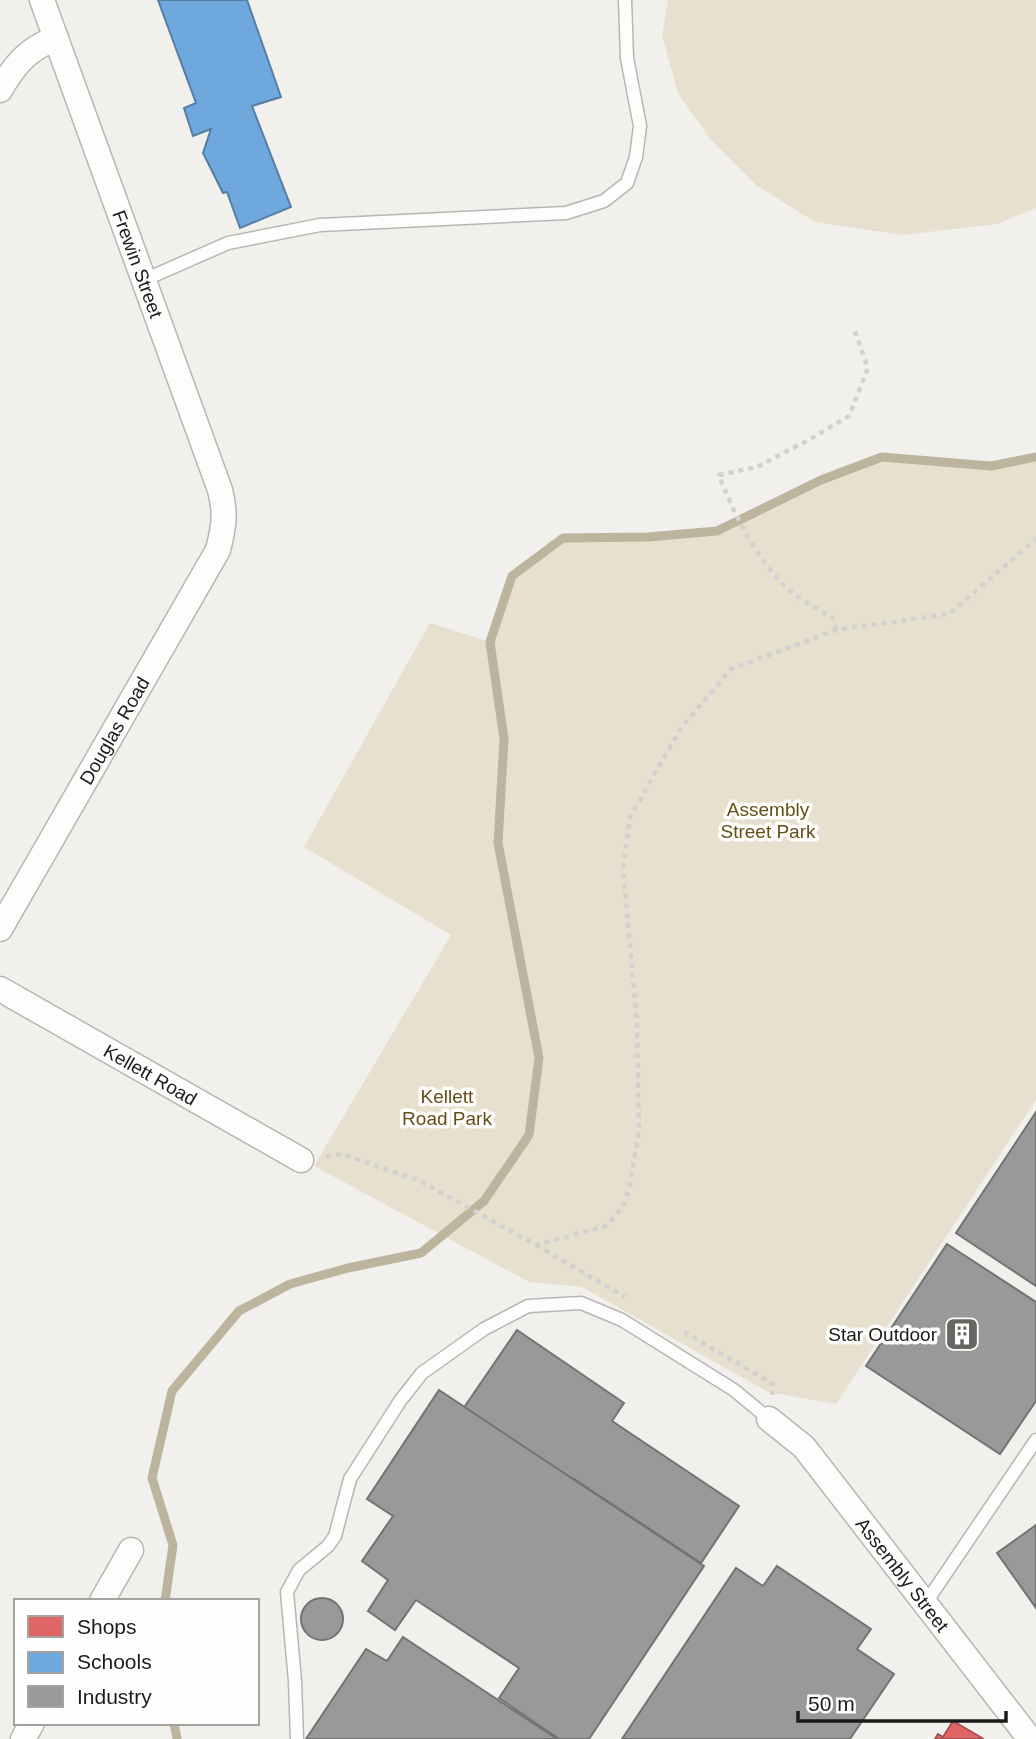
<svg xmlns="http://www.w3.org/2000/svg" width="1036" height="1739" font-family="Helvetica,sans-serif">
<rect width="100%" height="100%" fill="#f1f0ed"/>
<g fill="#e7e0cf">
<path d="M668,0H1036V208L997,224L903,235L815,222L757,186L710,139L678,93L662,35Z"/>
<path d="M882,457L991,466L1036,457V1100L836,1404L768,1392L582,1287L529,1282L314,1166L451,935L304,847L430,623L490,642L512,576L563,538L648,537L717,531L821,480Z"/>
</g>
<path fill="#e06666" stroke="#a5504f" stroke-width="2" d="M953,1721L982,1738L983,1739H935L938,1734L943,1737Z"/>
<path fill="#6fa8dc" stroke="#567ea2" stroke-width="2" d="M158,0H247L281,97L252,106L291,207L240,228L227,192L223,193L203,153L211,129L193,136L184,108L196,103Z"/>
<g fill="#999" stroke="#747373" stroke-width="2">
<path d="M1036,1112V1286L956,1233Z"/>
<path d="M947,1244L1036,1302V1401L1000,1454L866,1366Z"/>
<path d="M517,1330L624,1403L612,1421L739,1506L701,1563L574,1479L572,1481L463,1409Z"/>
<path d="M439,1390L704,1566L589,1739H559L499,1698L519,1668L416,1600L395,1630L368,1611L388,1580L362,1561L393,1516L367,1499Z"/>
<path d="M1036,1525V1608L997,1553Z"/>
<path d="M777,1566L871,1629L857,1649L894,1674L850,1739H622L736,1568L763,1586Z"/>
<circle cx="322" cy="1619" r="21"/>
<path d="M403,1637L557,1739H306L366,1649L387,1661Z"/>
</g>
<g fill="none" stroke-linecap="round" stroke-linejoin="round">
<g stroke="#bdb49d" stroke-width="9">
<path d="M165,1601L173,1545L152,1478L172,1391L239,1311L290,1284L348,1268L421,1253L484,1201L529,1135L539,1058L498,843L504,739L490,642L512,576L563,538L648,537L717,531L821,480L882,457L991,466L1036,457"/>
<path d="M174,1723L177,1739"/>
</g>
<g stroke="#b7b6b4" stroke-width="15">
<g id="lane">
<path d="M144,280L228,243L320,225L566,213L604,201L627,183L636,157L640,126L627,58L625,0"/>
<path d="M925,1604L1036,1440"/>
<path d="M297,1739L295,1681L287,1592L299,1570L328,1546L335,1536L350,1479L400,1401L422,1373L484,1329L528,1306L581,1303L622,1320L734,1390L769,1419"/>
</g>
</g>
<g stroke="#b7b6b4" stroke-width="27">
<g id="street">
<path d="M0,90C15,64 28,49 56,38"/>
<path id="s1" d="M0,929L218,550C224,526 226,514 220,490L42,0"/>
<path id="s2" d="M0,989L301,1160"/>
<path id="s3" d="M769,1419L804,1447L1030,1739"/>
<path d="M102,1601L131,1550"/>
<path d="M23,1739L32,1723"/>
</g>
</g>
<g stroke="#d1d1d0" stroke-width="4.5" stroke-dasharray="5 5" stroke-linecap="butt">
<path d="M836,630L832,617C816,608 799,600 786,587C758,561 732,511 719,475L757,467L812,438L849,416L868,368L854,329"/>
<path d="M326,1156L342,1154L420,1181L536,1245L606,1226L623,1206L629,1189L639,1132L637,1022L623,869L630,817L681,728L731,669L836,630L949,614L1036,539"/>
<path d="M536,1245L625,1297"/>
<path d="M684,1332L773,1384L772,1395"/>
</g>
<use href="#lane" stroke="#fdfdfc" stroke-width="12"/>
<use href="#street" stroke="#fdfdfc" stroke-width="24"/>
</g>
<defs>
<g id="building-square" transform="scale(1.75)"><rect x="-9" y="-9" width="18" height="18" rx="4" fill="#676663" stroke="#fffefc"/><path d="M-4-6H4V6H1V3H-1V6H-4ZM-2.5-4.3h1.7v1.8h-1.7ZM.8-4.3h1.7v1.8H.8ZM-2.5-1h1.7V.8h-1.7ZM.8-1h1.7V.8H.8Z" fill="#fff"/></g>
</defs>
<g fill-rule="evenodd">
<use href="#building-square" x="962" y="1334"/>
</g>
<g text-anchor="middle" stroke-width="7" stroke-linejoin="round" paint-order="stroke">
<g font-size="19" fill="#1c1b19" stroke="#fffefc">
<text transform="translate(138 264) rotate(70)" y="7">Frewin Street</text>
<text dy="7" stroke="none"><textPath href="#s1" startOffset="229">Douglas Road</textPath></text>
<text dy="7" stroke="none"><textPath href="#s2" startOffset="173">Kellett Road</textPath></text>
<text dy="7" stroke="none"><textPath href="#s3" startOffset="206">Assembly Street</textPath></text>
</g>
<g font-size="19" fill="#634f18" stroke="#fffefc">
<text x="768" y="816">Assembly<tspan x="768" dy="22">Street Park</tspan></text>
<text x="447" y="1103">Kellett<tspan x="447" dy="22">Road Park</tspan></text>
</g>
<g font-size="19" fill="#1c1b19" stroke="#fffefc" text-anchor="end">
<text x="937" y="1341">Star Outdoor</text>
</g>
</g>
<rect x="14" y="1599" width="245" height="126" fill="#fffefc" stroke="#a4a3a1" stroke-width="2"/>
<rect x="28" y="1616" width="35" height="21" fill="#e06666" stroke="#a4a3a1" stroke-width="2"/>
<text x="77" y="1634" font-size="21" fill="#1c1b19">Shops</text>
<rect x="28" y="1652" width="35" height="21" fill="#6fa8dc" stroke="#a4a3a1" stroke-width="2"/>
<text x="77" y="1669" font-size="21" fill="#1c1b19">Schools</text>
<rect x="28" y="1686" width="35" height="21" fill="#999999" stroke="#a4a3a1" stroke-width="2"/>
<text x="77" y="1704" font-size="21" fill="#1c1b19">Industry</text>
<path d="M798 1711v10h208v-10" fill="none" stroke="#1c1b19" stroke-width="3.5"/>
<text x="808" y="1711" font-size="21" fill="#1c1b19" stroke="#fffefc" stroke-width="5" paint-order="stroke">50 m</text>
</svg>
